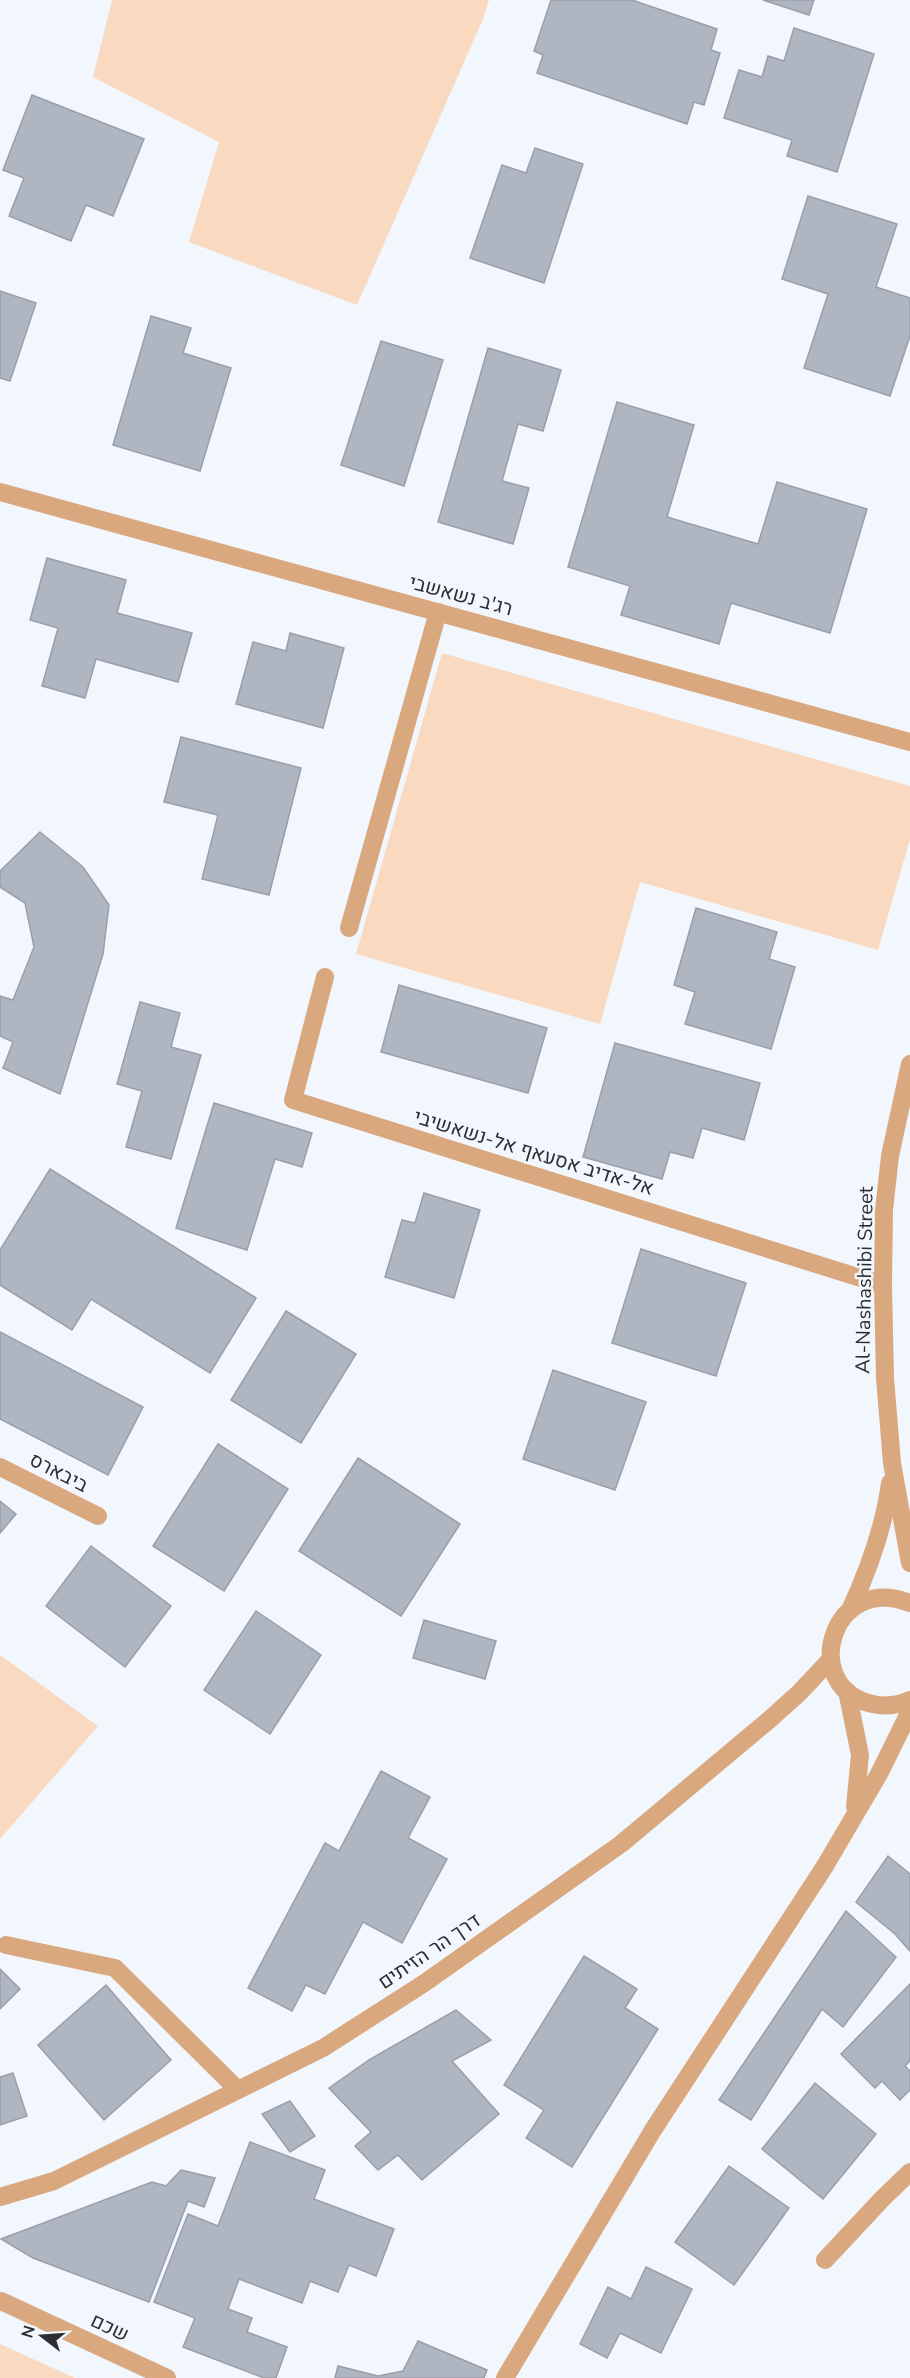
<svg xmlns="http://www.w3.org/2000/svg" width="910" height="2378" font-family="'Nunito Sans',Heebo,sans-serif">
<rect width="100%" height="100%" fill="#f2f6fd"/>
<g fill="#f9d9bf">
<path d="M112,0H489L483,19L357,305L189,242L219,142L93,77Z"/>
<path d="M442,653L910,786V839L878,950L640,882L600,1024L356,954Z"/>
<path d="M0,1655L98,1726L0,1839Z"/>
<path d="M0,2344L75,2378H0Z"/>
</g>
<g fill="#b0b6c1" stroke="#999faa" stroke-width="1.5">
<path d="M551,0H632L717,29L711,50L720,53L704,105L694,102L687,124L537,73L543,55L534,51Z"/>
<path d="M763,0H814L809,15Z"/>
<path d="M794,28L874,54L837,172L787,156L792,140L724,118L739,70L762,77L768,56L784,61Z"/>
<path d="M32,95L144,139L113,216L86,205L71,241L9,216L24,178L3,170Z"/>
<path d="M535,148L583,164L544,283L470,258L502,165L526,173Z"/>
<path d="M808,196L897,224L876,287L910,298V336L890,396L804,368L828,294L782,279Z"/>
<path d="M0,291L36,303L10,381L0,378Z"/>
<path d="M151,316L191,328L183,353L231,368L200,471L113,445Z"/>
<path d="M381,341L443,360L404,486L341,465Z"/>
<path d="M488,348L561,370L543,431L518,424L502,481L529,488L513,544L438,522Z"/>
<path d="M617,402L694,425L667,517L758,544L777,482L867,509L830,633L731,603L719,644L621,615L630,586L568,567Z"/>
<path d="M47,558L126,580L117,613L192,633L178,682L96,659L85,698L42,686L58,628L30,620Z"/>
<path d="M290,633L344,648L323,728L236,704L253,642L286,651Z"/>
<path d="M181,737L301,768L269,895L202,879L218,815L164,802Z"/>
<path d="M40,832L83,867L109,905L103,954L60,1094L3,1068L13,1042L0,1036V996L13,1000L34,947L25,903L0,887V871Z"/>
<path d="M696,908L777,932L769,959L795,967L771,1049L685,1024L695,992L674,985Z"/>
<path d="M399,985L547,1028L528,1093L381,1052Z"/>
<path d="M140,1002L180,1013L171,1047L201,1055L171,1159L126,1147L142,1091L117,1084Z"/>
<path d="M615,1043L760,1083L744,1140L702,1128L693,1158L670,1152L662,1179L583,1157Z"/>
<path d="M214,1103L312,1133L302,1167L275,1159L247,1250L176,1228Z"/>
<path d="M50,1169L256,1298L210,1373L91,1299L72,1330L0,1285V1250Z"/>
<path d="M424,1193L480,1210L454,1298L385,1277L402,1220L415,1223Z"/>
<path d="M641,1249L746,1283L716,1376L612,1343Z"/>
<path d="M286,1311L356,1354L301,1443L231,1400Z"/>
<path d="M0,1332L143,1407L108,1475L0,1419Z"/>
<path d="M553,1370L646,1402L615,1490L523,1459Z"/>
<path d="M218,1444L288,1489L224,1591L153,1546Z"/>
<path d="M358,1458L460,1524L401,1616L299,1551Z"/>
<path d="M0,1501L16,1514L0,1533Z"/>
<path d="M91,1546L171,1606L125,1667L46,1606Z"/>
<path d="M256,1611L321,1655L270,1734L204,1690Z"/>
<path d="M424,1620L496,1641L485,1679L413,1658Z"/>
<path d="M381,1771L430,1797L408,1838L447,1859L402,1943L363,1922L325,1994L306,1985L292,2011L248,1988L325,1843L339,1851Z"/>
<path d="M888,1856L910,1874V1951L895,1934L856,1902Z"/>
<path d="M846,1911L896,1957L843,2027L822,2009L751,2120L719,2100Z"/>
<path d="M584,1956L637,1989L625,2008L658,2029L572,2167L526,2138L544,2110L504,2085Z"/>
<path d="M0,1969L20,1989L0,2009Z"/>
<path d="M910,1984V2061L905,2066L910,2071V2090L900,2100L882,2081L875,2088L841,2054Z"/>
<path d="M106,1985L171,2060L104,2120L38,2045Z"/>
<path d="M456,2010L491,2040L452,2061L499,2114L422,2180L398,2155L378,2170L355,2146L371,2132L329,2088L369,2060Z"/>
<path d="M13,2073L27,2116L0,2125V2077Z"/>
<path d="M815,2083L876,2134L823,2199L762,2149Z"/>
<path d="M290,2101L315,2136L290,2152L262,2114Z"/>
<path d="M250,2142L325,2170L314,2199L394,2229L376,2276L349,2265L338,2292L310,2281L302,2303L239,2279L228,2309L252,2318L247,2332L287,2347L276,2378H264L183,2347L195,2318L154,2302L188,2214L218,2226Z"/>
<path d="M729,2166L789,2208L734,2285L675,2242Z"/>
<path d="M181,2170L215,2178L204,2207L188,2201L149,2302L33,2258L1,2239L152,2182L166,2186Z"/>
<path d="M646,2267L692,2289L661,2353L620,2333L607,2358L580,2344L608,2287L631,2299Z"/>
<path d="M418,2341L487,2370L484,2378H335L338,2366L378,2376L403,2371Z"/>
</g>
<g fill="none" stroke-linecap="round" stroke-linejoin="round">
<g stroke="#d9a87f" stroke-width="18">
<path d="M349,928L438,612"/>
<path d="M6,1945L115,1968L238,2090"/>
<path d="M825,2260L883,2198L910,2172"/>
</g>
<g stroke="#d9a87f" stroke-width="18">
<path d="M0,492L910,742"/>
<path d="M325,977L293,1100L883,1285"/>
<path d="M0,1467L98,1516"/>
<path d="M1,2301L167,2378"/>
</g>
<g stroke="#d9a87f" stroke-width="18">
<path d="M910,1064L890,1156L884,1210L883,1285L885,1378L892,1463L910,1563"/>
<path d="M910,1603C833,1573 801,1680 865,1702C880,1707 895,1707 910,1700"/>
<path d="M850,1610C869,1569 884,1528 890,1483"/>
<path d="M847,1691L860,1755L855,1807"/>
<path d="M0,2197L54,2181L323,2048L423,1984L621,1844L769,1720L799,1693L831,1659"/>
<path d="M505,2378L653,2130L825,1866L879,1774L910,1711"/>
</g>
</g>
<g text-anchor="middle" stroke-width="5" stroke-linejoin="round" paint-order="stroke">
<g font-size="20" fill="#2c2e33" stroke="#f2f6fd">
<text transform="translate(461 595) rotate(15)" y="7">רג'ב נשאשבי</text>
<text transform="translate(534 1152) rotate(17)" y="7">אל-אדיב אסעאף אל-נשאשיבי</text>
<text transform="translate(864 1280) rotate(-89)" y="7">Al-Nashashibi Street</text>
<text transform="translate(59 1472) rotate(27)" y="7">ביבארס</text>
<text transform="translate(429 1951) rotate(-34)" y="7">דרך הר הזיתים</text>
<text transform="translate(110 2327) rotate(25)" y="7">שכם</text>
</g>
</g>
<g transform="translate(42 2336) rotate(287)" stroke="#f2f6fd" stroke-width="4.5" paint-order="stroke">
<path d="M0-4.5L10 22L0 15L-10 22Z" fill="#2c2e33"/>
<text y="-9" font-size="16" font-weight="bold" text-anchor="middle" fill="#2c2e33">N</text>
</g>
</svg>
